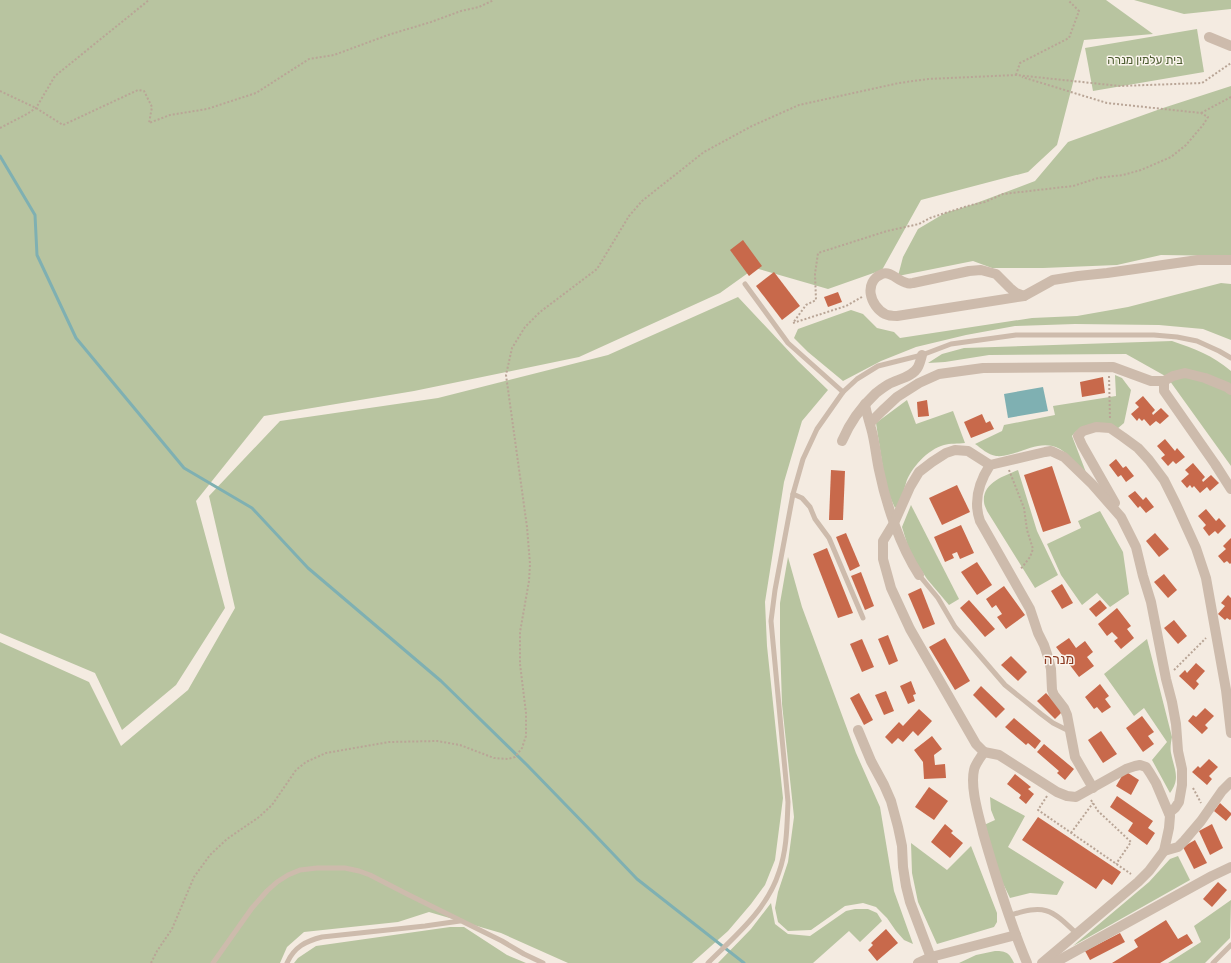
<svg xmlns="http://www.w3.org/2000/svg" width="1231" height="963" font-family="Rubik,Heebo,sans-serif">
<rect width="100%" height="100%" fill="#f4ebe1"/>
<g fill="#b8c4a0">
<path d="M0,0H1106L1153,34L1084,40L1057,145L1028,172L921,200L882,270L828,289L755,268L720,293L579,357L414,391L264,416L196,501L225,608L176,685L122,730L95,673L0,633Z"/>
<path d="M1134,0H1231V9L1184,14Z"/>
<path d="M1197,29L1204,72L1093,91L1085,48Z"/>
<path d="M1231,86V256L1161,255L1117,265L1043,268H992L973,261L898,276L903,257L918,229L945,213L971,205L1035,181L1068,142L1163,108Z"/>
<path d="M1221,283L1231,284V340L1203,329L1159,325L1075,324L1015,326L966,335L916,347L881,361L843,381L808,352L794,338L798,329L851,310L863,314L877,328L894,332L900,338L1032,318L1077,316L1128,307Z"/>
<path d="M738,297L798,361L828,390L802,421L784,482L765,602L767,646L783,798L775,860L765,885L751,904L728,931L692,963H568L501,933L429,912L398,922L304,932L287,947L280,963H0V642L89,682L121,746L188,690L235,608L209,496L280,421L438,398L608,355Z"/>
<path d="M1172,341C1195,349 1212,355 1231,371V466L1167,377L1126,354L989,355L945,362L928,363L942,354L964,348Z"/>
<path d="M1115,375L1122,378L1131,390L1124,423L1117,429C1098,426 1085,419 1072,436L1087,475C1078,466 1070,455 1060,449C1038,437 1017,458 996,456C988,455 981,448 975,444L1002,431L1004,425L1055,415L1053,406L1116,396Z"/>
<path d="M907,400L916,424L953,411L965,443C958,444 950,443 944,445C928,449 910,469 906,483C903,492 902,502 895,508L886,488L876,423Z"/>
<path d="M1018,470L1037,531L1058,575L1035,588L987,511C986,508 984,505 984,502C982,483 1004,476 1018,470Z"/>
<path d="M911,505L959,599L949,605L927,579L910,553L902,527Z"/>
<path d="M1100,511L1123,552L1129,594L1110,607L1097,593L1082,605L1061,575L1047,544L1081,528L1078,521Z"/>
<path d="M788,557L802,607L856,753L880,807L894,891L913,944L904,940L896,931L887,918L876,907L863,903L845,906L811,930L788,931L778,922L775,908L778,892L788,862L794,817L782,704L780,642V603Z"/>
<path d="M1147,639L1172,737C1171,742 1170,748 1171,753C1174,769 1181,778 1170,793L1152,760L1167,742L1144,708L1134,716L1104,674Z"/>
<path d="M990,797L1025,816L1008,847L1064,882L1057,895L1030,893L1010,898L998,873L984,825L995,820L991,810Z"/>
<path d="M911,843L947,870L971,846L997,913V922L994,927L937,944L918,902L912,873Z"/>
<path d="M1178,856L1190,880L1073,946L1149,882L1170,859Z"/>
<path d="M1231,900L1230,938L1205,963H1168L1201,942L1194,926Z"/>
<path d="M771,903L775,924L788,934L810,936L846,911L855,909H868L877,913L882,921L860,942L849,931L813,963H718L751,929Z"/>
<path d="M450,927H464L507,955L526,963H294L298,958L316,946Z"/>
<path d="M995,951C1007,951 1009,953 1014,963H959L976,955Z"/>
</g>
<path fill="#7fb0b2" d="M1043,387L1048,411L1008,418L1004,394Z"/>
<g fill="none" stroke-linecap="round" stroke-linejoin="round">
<path stroke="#7fb0b2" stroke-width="3" d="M0,156L35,215L37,255L76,338L184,468L252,508L308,568L441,681L527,765L595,835L637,879L744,963"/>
</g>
<g fill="#c8694b">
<path d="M743,240L762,266L749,276L730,250Z"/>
<path d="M774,272L800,306L782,320L756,286Z"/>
<path d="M838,292L842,302L828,307L824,297Z"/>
<path d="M1103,377L1105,393L1082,397L1080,382Z"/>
<path d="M1143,396L1155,410L1152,413L1153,415L1161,408L1169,416L1160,424L1156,421L1150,426L1144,419L1142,421L1139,418L1137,421L1131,414L1139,407L1135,403Z"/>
<path d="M927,400L929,416L918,417L917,402Z"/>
<path d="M982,414L986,423L990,421L994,429L971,438L964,422Z"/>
<path d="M1165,439L1175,451L1177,448L1185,457L1176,464L1173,461L1168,466L1161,458L1165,455L1157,446Z"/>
<path d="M1116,459L1123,468L1126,466L1134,476L1126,482L1121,475L1118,477L1109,465Z"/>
<path d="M1193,463L1205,477L1202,480L1203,482L1211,475L1219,483L1210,491L1207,487L1200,493L1194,486L1192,488L1190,485L1187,488L1181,481L1189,474L1185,470Z"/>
<path d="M1052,466L1071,523L1043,532L1024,475Z"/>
<path d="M831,470L845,471L843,520H829Z"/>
<path d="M957,485L970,512L942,525L929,498Z"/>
<path d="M1135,491L1143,500L1146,497L1154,507L1146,513L1140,506L1138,508L1128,496Z"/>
<path d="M1206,509L1216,521L1219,518L1226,526L1218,534L1215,531L1209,536L1203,528L1206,525L1198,516Z"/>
<path d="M961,525L974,553L960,559L957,552L952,554L954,558L945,562L934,537Z"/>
<path d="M846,533L860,566L850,571L836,537Z"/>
<path d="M1155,533L1169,549L1159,557L1146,541Z"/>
<path d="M1231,538V563L1230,564L1227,561L1224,563L1218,556L1226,549L1223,546Z"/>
<path d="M827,548L853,613L838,618L813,554Z"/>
<path d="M977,562L992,585L977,595L961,572Z"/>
<path d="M861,572L874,606L865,610L851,576Z"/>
<path d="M1164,574L1177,590L1168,598L1154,582Z"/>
<path d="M1062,584L1073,603L1062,609L1051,591Z"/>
<path d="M1004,586L1025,615L1006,629L997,617L1002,614L996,605L992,608L986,599Z"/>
<path d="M921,588L935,624L923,629L908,594Z"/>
<path d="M1228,595L1231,598V619L1230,620L1227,618L1225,620L1218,614L1225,606L1221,603Z"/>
<path d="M969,600L995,629L985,637L960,608Z"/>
<path d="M1100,600L1107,608L1096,617L1089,609Z"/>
<path d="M1117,608L1131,626L1127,629L1134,638L1121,649L1114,641L1118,638L1112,632L1107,636L1098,624Z"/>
<path d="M1174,620L1187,636L1178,644L1164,628Z"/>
<path d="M888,635L898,661L889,665L878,639Z"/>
<path d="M945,638L970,681L955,690L929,647Z"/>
<path d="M1069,638L1076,648L1085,641L1093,652L1087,657L1094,666L1079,677L1056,647Z"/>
<path d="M862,639L874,667L862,672L850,644Z"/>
<path d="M1011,656L1027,672L1018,681L1001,665Z"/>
<path d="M1196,663L1205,671L1196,681L1199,684L1194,690L1179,676L1185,670L1187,673Z"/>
<path d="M911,681L916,694L913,695L915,701L908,704L900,686Z"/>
<path d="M1100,684L1109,696L1105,699L1111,707L1102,713L1097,707L1094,709L1085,697Z"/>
<path d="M981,686L1005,709L996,718L973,695Z"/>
<path d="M886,691L894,711L884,715L875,695Z"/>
<path d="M859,693L873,720L864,725L850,698Z"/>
<path d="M1046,693L1063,711L1055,719L1037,701Z"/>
<path d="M1205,708L1214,716L1205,725L1208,728L1202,734L1188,721L1193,715L1196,717Z"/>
<path d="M919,709L932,721L918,736L913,731L903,742L898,738L892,744L885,737L899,722L903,726Z"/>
<path d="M1142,716L1154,732L1148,736L1154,744L1143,752L1126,728Z"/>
<path d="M1014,718L1041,741L1035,749L1028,743L1026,745L1005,727Z"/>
<path d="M1101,731L1117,754L1103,763L1088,740Z"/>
<path d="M932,736L942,749L934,755L935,765L945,764L946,778L924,779L923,762L914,750Z"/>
<path d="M1044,744L1074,769L1065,780L1057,773L1059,771L1037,752Z"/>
<path d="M1209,759L1218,767L1209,776L1212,779L1207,785L1192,772L1198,766L1200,768Z"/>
<path d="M1125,771L1139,780L1131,795L1116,786Z"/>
<path d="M1015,774L1031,787L1028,789L1034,794L1026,804L1019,798L1021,795L1007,784Z"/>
<path d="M929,787L948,801L934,820L915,807Z"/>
<path d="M1117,796L1153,821L1148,828L1155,833L1147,845L1128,831L1133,823L1110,807Z"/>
<path d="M1220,803L1231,813V815L1226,821L1214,811Z"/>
<path d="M1038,817L1121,872L1112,885L1103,879L1096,889L1022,840Z"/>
<path d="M945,824L953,831L951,833L963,843L950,858L931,842Z"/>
<path d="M1212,824L1223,848L1210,855L1199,831Z"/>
<path d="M1195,840L1207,863L1194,869L1183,847Z"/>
<path d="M1218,882L1227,890L1212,907L1203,899Z"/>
<path d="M1166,920L1178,939L1187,934L1193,943L1160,963H1112L1138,947L1134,940Z"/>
<path d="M886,929L898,943L877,961L868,950L873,945L871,943Z"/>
<path d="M1120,933L1125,942L1090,960L1085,951Z"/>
</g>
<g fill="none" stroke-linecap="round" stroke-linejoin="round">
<g stroke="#b9a596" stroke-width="2" stroke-dasharray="2 2" stroke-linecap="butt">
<path d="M1016,75L1020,63L1069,38L1079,11L1068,0"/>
<path d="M0,91L36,108L63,125L138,90L144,91L152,107L149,123L170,115L207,109L256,93L309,59L334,55L388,35L431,22L461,11L479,7L494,0"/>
<path d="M1201,113L1231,97"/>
<path d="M0,128L27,114L36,108L55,76L149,0"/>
<path d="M862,297L846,306L793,323L806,305L816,300L815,274L818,253L887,231L919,224L930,218L945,213L971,205L985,202L1003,194L1073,186L1098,178L1123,175L1141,170L1171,157L1186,145L1203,125L1208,117L1201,113L1107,103L1022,77"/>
<path d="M1109,376L1110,419"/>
<path d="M1009,470L1024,508L1027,530L1033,549L1030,557L1020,570"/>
<path d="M1174,670L1206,638"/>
<path d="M1193,788L1201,803"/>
<path d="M1047,796L1038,810L1131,874"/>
<path d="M1091,800L1098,811L1131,842L1116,864"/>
<path d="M1071,833L1093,803"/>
<path d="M151,963L157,951L172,929L194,877L210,855L227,839L259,817L272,805L296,770L306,762L326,753L389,742L437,741L460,745L494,758L508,759L515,757L522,748L526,736V713L520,664V632L529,581L530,564L527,527L506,375L512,348L525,327L540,312L597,269L629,216L642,201L704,152L752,126L799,105L899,83L928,79L1016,75L1120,86L1202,83L1231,63"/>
</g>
<g stroke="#cdbbac" stroke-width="5">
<path d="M745,284L788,343L843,392"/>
<path d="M793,494L802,498L810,507L815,519L829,538L863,618"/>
<path d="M919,575L938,598L955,627L1005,685L1041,714L1053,723L1069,731"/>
<path d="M1008,916C1045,904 1050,908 1077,934"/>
<path d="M213,963L252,908L267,891L277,882L288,875L300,870L317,868H345L359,871L370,875L407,894L502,941L524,954L543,963"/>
<path d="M287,963C294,947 306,941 322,937L425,926L460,921"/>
<path d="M708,963C735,936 767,910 779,872C787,850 787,825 788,802L771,621L775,590L793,494L803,459L817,429L843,392L857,379L878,366L922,355L951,344L1016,335H1154L1177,337L1197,341L1219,351L1231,358"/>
<path d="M1213,963L1231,945"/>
</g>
<g stroke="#cdbbac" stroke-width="10">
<path d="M1209,37L1231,46"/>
<path d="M981,270L996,274L1010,288L1016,293L1024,296L897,316C893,316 889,316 885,314C870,306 863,282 882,274C891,270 898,282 907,283C909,284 911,283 913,283L969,271Z"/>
<path d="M1024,296L1053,280L1078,276L1107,273L1198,260H1231"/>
<path d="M1164,381V391L1215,464L1231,489"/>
<path d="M865,404C866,412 869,420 871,428C875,442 876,456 879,470C886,504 900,546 919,575"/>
<path d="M870,423L882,411L897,397L919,383L939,374L983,368L1113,367L1151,381H1164L1173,376L1185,373L1205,378L1227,387L1231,390"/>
<path d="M842,441C850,422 861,407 876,393C880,390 885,386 889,384C898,379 913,377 918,367C920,363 921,359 922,355"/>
<path d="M990,465L968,451L955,450L946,453L932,462L919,472L910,487L894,523L883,541V559L891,588L910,629L976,744L984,752C981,757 975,764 974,770C970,788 979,816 983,833C996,878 1009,920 1027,963"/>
<path d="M1115,503L1082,445L1078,436L1083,431L1096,427L1110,428L1123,437L1138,448L1149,460L1164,480L1176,504L1196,548L1206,578L1226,690L1231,733"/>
<path d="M858,730L871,761L884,785L891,801L898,827L902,846L903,867L906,886L910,902L933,963"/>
<path d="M984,752L999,755L1057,792L1067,796L1076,797L1126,769L1135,766L1140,765L1146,767L1150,773L1156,783L1170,816L1169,828L1164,851L1149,871L1138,882L1042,963"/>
<path d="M1093,788L1075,757L1067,715L1064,708L1054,695L1052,690L1051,669L1048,657L1044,645L1038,633L1030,609L980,521C973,501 979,482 990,465L1045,452L1051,451L1064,457L1092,484L1121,517L1136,547L1143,576L1151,602L1166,679L1172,702L1176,724L1178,751L1182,769V785L1179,802L1175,808L1169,813"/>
<path d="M1164,851L1178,847L1184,841L1201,821L1222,791L1231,782"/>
<path d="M918,963L931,957L1016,935"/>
<path d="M1054,963L1212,876L1231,867"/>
</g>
</g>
<g text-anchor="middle" stroke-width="3" stroke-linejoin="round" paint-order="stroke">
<g font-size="12" fill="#4a5a2e" stroke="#fbf5ee">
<text x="1145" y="64">בית עלמין מנרה</text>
</g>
<g font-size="14" fill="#8c3b22" stroke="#fbf5ee">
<text x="1059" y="664">מנרה</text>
</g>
</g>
</svg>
